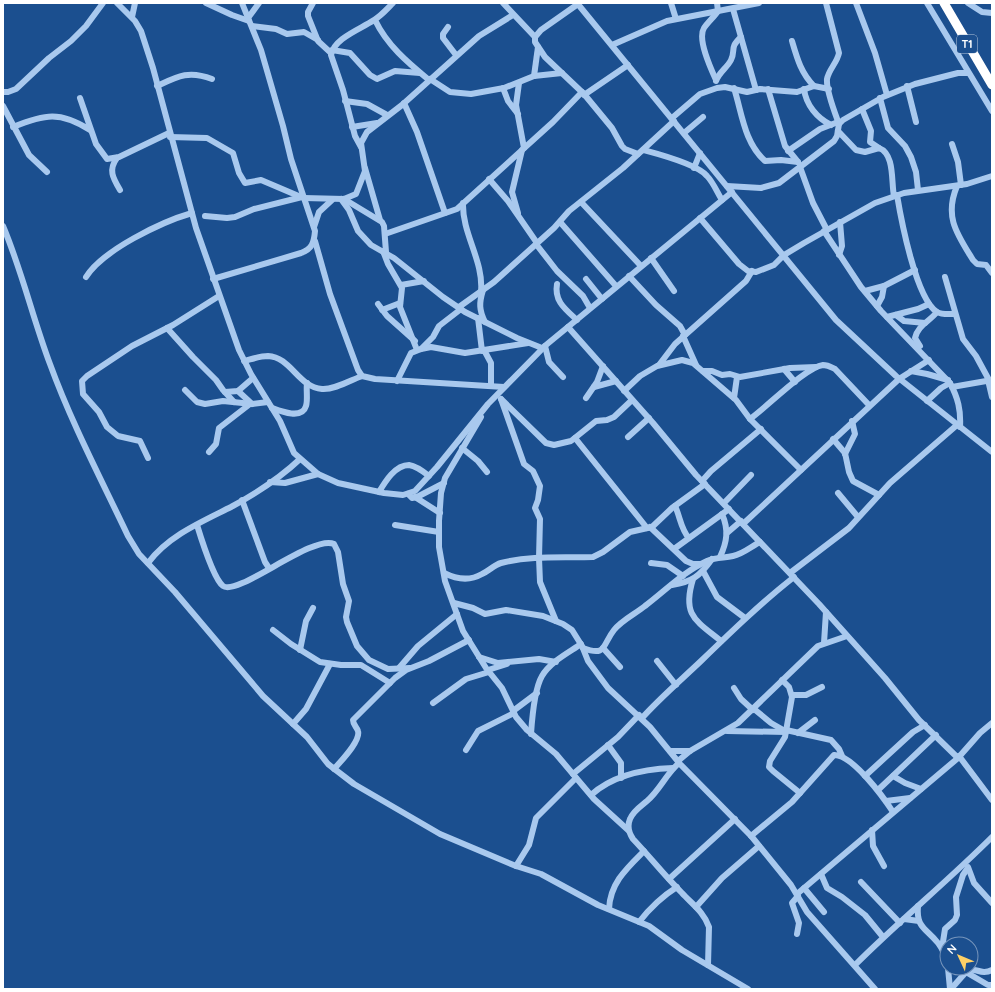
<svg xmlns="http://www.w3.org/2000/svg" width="995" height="992" font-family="Quicksand,sans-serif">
<rect width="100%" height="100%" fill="#1b4f8f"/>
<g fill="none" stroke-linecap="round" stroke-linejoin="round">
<g stroke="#a9c9ee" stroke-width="6">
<path d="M117,3L135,21L141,31L153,68L196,228L239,350L251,374L280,421L294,453L318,474L338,483L384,493L403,495L415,491L437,467L488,404L546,345L732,192"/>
<path d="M206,3L232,15L249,21"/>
<path d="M313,3L308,12V16L318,41L331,53"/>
<path d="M503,3L535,37"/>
<path d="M577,3L836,320L896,376L992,452"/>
<path d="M671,3L676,19"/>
<path d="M826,3L839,53C837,63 829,69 827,79C826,91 835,113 839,124"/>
<path d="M856,3L875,53L887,95"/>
<path d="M927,3L992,111"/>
<path d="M968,3L982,12L992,13"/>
<path d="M578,4L541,30L535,37V42L545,57L584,94L612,128L622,146L625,149L638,154"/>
<path d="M733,9L756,90"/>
<path d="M132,17L135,3"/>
<path d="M248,18L259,3"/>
<path d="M375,20C387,45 407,62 429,80"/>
<path d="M252,26L276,29L287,34L304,32L318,40"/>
<path d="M448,27L443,34V38L456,55"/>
<path d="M792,41C797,58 801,73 814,86"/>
<path d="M612,45L667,21L759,3"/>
<path d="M332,50L350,53L370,75L377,79L395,71L420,73"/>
<path d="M534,76L538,47"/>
<path d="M430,79L450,92L471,94L504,88L534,76L562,73"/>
<path d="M716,80C711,69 697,39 704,28C708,22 714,17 718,11L717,3"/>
<path d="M716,81C719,72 727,68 731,60C736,50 729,48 741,37"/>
<path d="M519,83L516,105L524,148"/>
<path d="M157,86C178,76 189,70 212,79"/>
<path d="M907,86L916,122"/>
<path d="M503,88L508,101L518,114"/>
<path d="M734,88C742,113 744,142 765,161L781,160L798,162"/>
<path d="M768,89L785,146L798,162"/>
<path d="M804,89C806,105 817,118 831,125"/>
<path d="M3,92H8L16,89L49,58L71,41L86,26L103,3"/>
<path d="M584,95L628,65"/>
<path d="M80,98L96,144L107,159L119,157L169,133"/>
<path d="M880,98L888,128L905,146L911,157L916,172L918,190"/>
<path d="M345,101L367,104L387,115"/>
<path d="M404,103L417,132L445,213"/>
<path d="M3,106L29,155L47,172"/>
<path d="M862,109L871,131L870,142L879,148"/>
<path d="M672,118L700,94L717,88L725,87L747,92L760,89L797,92L814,86L829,89"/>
<path d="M13,127C45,114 60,111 90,130"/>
<path d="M352,127L377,123"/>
<path d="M838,131L856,150L865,152L879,148C895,154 891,182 894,196"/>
<path d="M684,133L703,117"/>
<path d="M170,137L207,138L233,153L239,173L245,183L261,180L301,197"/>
<path d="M952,144L958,162L961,185"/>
<path d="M361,147L355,136L343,90L331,55C334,38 361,29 374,20C381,16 387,9 393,3"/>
<path d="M643,150C658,154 697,164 707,176C713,182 717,192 722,200"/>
<path d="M788,151L820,129L838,122"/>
<path d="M117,158C108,170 113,178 120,190"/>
<path d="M800,167L813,203L827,230"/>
<path d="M365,168L380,220"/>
<path d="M694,168L700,153"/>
<path d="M489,179L508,201L537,243"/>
<path d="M727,186L761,188L779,183L834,141L837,136L839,124L843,120L883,97L915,84L958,73H968"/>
<path d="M957,186C944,217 957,234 973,260L977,264L986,265L992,273"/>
<path d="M897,195C901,219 916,299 937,312C942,315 949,314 955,314"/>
<path d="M304,198L344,199L356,194L365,171L361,143L367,132L402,105L479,36L513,15"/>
<path d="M341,199L349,210L358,231L371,245L394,258L443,297L465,312L517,338L542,348"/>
<path d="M344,199L382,222L384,226L386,252"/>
<path d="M581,202L641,266"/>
<path d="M463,203C462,234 484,261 481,292"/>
<path d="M518,213L512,192L522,150"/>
<path d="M205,216L227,218L235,217L254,209L302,197"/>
<path d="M700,218L739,264L748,271L756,272L774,265L784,255L804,243L875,203L904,193L967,184L992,176"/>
<path d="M560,222L616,286"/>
<path d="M3,226C22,271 33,319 50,364C71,422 102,481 128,536L139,554L175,592L263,696L307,737L328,764L354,784L440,834L516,866L541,874L598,905L649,926L682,950L748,989"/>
<path d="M314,227L319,212L332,200"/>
<path d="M824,231L861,287L881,311L950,383C958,398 961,410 960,427"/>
<path d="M385,234L457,209L553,122L582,92"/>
<path d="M315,241L330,294L358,370L362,376L375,379L504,387"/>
<path d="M536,244L557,271L583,296L590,308"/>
<path d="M383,251L388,264L402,288L400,307L417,350"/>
<path d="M839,255L842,246L840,222"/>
<path d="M651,258L674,291"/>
<path d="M629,276L656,305L680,326L685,335"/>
<path d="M86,277C103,250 161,222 192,213"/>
<path d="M945,277L963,339L976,356L989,380"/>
<path d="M213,279L301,253C312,249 314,243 315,231L291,159L283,126L261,50L242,3"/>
<path d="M586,279L602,299"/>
<path d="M557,284C554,301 565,309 577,320"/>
<path d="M401,285L424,281"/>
<path d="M483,290C479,303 479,310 485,322"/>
<path d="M865,291L884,286L915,270"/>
<path d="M378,304L387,316L415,341"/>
<path d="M877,306L882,297L884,286"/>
<path d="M459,307L494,282L554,228L569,211L623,168L674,121"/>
<path d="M382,310L400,303"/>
<path d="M896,315L904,321L925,323"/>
<path d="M887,317L918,309L929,304"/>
<path d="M478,318L482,351"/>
<path d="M568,327L653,423L696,475L819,604L885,678L919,720L958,758"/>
<path d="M167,328L193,357L216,380L223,390L234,402"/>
<path d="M683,336L696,365"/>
<path d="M545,346L549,362L563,377"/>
<path d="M920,346L915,338C918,325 929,322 937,312"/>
<path d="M421,349L433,337L439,326L461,309"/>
<path d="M484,350L491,363V386"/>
<path d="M244,361C252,359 260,356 268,356C291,357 298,387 322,389C334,390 351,380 362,376"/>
<path d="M659,365L675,344L746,281L752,271"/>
<path d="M784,369L795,382"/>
<path d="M703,371H712L722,375L730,374L740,377L790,368L816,367"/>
<path d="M911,371L927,374L948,380"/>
<path d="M988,380L992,397"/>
<path d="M397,381L411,353L421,349L431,347L465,353L528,343"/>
<path d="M594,387L616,381"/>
<path d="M952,387L992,380"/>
<path d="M185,390L197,402L205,404L223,401L252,404L268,402"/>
<path d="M238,391L252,404"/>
<path d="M624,391L640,376L657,366L682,360L693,363L736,400L750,419L801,470"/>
<path d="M225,392L238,391L253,378"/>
<path d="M586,398L597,382L603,366"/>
<path d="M734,398L737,377"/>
<path d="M501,399L524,464L533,471L540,486L538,500L535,508L540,519L539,558"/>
<path d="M501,399L546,443L554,445L571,441L596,421L607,420L614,417L632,400"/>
<path d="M927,401L941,388L950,383"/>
<path d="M272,408C280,411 302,420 306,406C308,400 306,390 307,383"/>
<path d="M481,417L445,478L441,493L439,521V547L445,581L463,631L486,668L502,688L516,717L527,730L556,754L594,799L628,830"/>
<path d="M750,419C767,407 806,367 823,365C828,365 831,367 835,369L869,405"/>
<path d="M628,437L649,418"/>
<path d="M575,438L647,528"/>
<path d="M833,439L845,453L849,472L853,481L879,495"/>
<path d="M462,448L478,461L487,472"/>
<path d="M209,452L216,444L219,428L250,404"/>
<path d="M845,454L855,434L852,421"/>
<path d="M148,458L140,441L118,436L107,427L99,412L83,394L82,381L87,376L132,346L173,325L219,296"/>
<path d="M702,481L711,471L761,429"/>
<path d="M270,482L285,483L318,474"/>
<path d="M379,492C385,482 395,465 409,465C416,466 424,472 429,476"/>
<path d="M838,493L858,517"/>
<path d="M408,494L412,498L417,497L444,483"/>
<path d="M415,497L440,513"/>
<path d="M242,500L265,562L269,568"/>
<path d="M724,503L751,475"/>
<path d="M675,506C680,516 681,530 689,538"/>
<path d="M743,524L899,379L929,360"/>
<path d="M197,525C201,538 214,579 223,586C237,597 313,534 334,544L338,552L343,584L349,601L346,617L347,622L357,646L369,660L388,669L410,668"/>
<path d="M395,525L439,532"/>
<path d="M650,527L686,561L693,564H700"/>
<path d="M727,533L741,521"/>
<path d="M674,549L729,509"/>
<path d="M720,557C727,542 729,530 722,514"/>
<path d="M539,558L540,582L556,621"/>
<path d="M148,563C168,536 201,522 231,507C255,494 280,478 300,459"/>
<path d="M651,563L667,565L683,576"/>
<path d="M703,571L717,597L745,618"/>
<path d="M444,573C456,579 470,581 482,574C489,571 494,565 501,563C531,555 563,558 593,557L603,552L630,532L652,527L672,508L705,484"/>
<path d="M790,573L849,528L890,483L957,425"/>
<path d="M693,579C682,615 695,620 721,641"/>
<path d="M672,585C692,582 700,576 712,559"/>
<path d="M454,603L473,608L485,614L506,610L543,616L563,624L572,630L582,646L588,661L608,688L650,727L680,764L752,837L791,885L807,912L875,989"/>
<path d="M273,630L291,644L320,662L341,665H361L390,683"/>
<path d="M824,643L826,612"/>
<path d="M583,648C607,657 602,645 614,630C622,620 635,614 645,606C665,591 683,572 707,561C716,557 724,558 733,556C743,554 752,546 760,542"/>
<path d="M603,648L620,667"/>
<path d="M300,650L306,621L313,608"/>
<path d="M479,657L498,663L539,659L556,662"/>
<path d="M657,661L676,685"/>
<path d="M399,668L418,646L457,614"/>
<path d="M488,670L507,664"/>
<path d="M782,680L789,687L792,697L785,737L770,761L769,767L773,771L800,793"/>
<path d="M734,688L741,699L753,710"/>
<path d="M792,695H806L822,687"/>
<path d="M433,703L466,679L489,672"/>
<path d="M754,709L771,723L785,731"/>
<path d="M513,711L537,693"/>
<path d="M642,718C660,698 681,680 701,661C731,632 761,603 794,577"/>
<path d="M293,724L306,709L330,664"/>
<path d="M786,730L831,740L839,749L842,756"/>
<path d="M727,731L786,732"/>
<path d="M798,733L815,720"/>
<path d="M531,734C532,719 535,688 542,676C550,662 568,653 581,644"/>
<path d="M608,745L621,763V778"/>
<path d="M466,750L478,731L514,713"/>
<path d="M670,751H690"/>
<path d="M959,756L992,800"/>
<path d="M678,761L690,751L738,723L818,646L847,636"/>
<path d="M679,763C666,774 660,790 647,801C641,806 633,811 630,819C627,826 629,833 633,839C650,857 665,876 682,893C692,904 704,912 709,927L708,965"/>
<path d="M334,769C340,762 361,741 358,731C357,727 353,725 353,720L395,678L406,670L429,661L469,640"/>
<path d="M573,774L618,737L639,715"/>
<path d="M865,776L913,732L925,725"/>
<path d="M893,776L905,783L921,789"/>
<path d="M878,790L936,735"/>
<path d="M591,795C613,775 644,769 673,768"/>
<path d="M886,801L910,798"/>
<path d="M872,830L873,846L884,866"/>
<path d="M751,836L792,802L834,755C852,754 884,798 893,812"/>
<path d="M516,866L529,845L536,818L576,778"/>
<path d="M968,867L974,883L992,903"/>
<path d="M821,874L827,888L842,897L865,915L883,937"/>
<path d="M669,879L735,819"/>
<path d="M861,882L900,923"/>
<path d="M804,888L824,912"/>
<path d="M797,894L958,758L980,733L992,723"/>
<path d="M918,906C916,928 926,928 938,943C942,948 944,954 947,959"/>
<path d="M696,907L722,878L759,846"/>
<path d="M609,909C610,883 627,868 644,851"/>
<path d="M904,919L919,921"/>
<path d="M639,922C650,908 661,897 677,887"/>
<path d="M797,934L799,923L792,903L798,896"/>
<path d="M942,948L945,929L955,920L957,915L956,897L963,875L967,869"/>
<path d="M855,965C899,921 948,881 992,837"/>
<path d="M948,968L950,989"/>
<path d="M959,968L988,985H992"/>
<path d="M965,971C976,966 980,976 992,970"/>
<path d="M951,989L966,972"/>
</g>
<path stroke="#fff" stroke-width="9" d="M944,3L992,85"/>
</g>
<g text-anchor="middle" stroke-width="3" stroke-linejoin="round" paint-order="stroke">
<rect fill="#1b4f8f" stroke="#bbcadd" stroke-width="1" x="957" y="35" width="20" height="18" rx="3"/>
<g font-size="11" font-weight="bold" fill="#fff">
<text x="967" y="48">T1</text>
</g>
</g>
<rect width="995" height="992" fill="none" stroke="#ffffff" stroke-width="8"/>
<g transform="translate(959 956) rotate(314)"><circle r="19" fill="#1b4f8f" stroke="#7695bc"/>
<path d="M0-3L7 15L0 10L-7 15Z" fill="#ffd166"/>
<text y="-6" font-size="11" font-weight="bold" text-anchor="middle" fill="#ffffff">N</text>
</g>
</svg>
